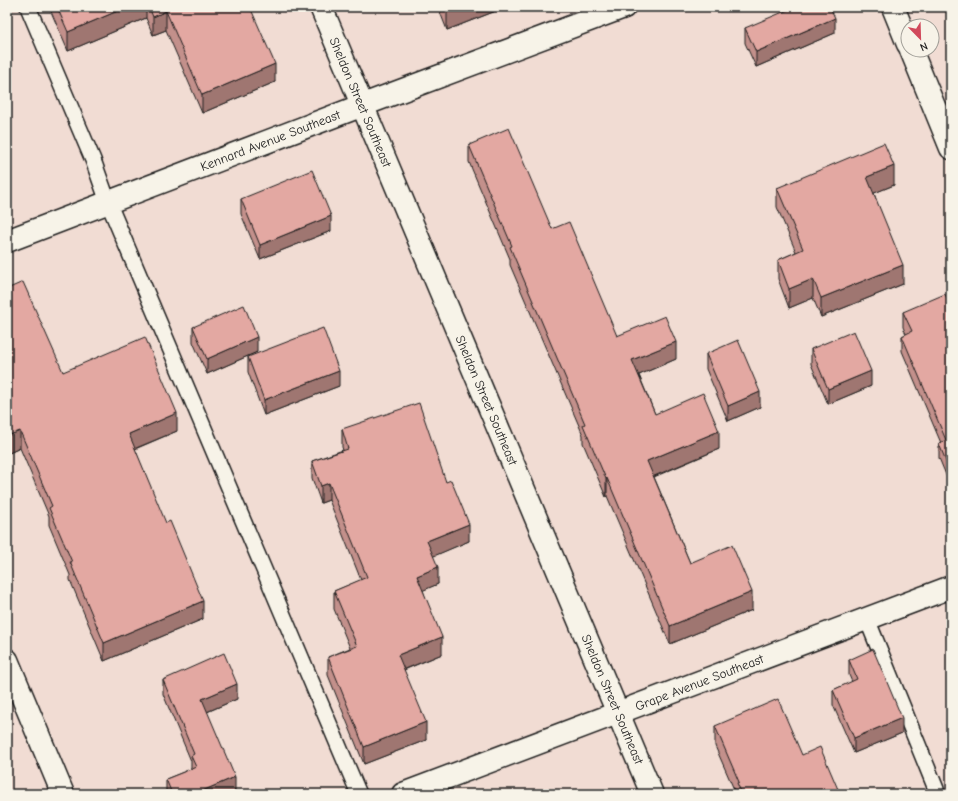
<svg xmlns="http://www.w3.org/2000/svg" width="958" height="801" font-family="'Comic Neue',sans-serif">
<rect width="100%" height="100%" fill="#f1dcd3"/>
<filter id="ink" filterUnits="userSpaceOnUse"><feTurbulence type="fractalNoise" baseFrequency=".025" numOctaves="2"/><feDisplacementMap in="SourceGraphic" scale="8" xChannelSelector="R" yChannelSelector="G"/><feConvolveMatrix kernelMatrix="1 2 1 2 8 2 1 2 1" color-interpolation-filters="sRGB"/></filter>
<g filter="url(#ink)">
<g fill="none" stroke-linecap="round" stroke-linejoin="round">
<g stroke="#1c1c1c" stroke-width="18">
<g id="service">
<path d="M28,7L93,160L108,202L359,794"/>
<path d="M867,619L936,789"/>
</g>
</g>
<g stroke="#1c1c1c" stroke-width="25">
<g id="minor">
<path d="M321,7L652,794"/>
<path d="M893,7L908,44"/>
<path d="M911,50L951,148"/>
<path d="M7,241L363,105L624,7"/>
<path d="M7,660L63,794"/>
<path d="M403,794L951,587"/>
</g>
</g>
<use href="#service" stroke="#f7f3e8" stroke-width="15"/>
<use href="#minor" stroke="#f7f3e8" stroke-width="22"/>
</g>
<g fill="#c3908b" stroke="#1c1c1c">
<path d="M49,7H250L275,82L202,113L166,30L153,35L146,18L68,51Z"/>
<path d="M438,7H501V9L447,30Z"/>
<path d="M745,28L835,33L756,67L745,43Z"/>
<path d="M469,145L552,229L617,336L676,359L639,375L655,414L719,449L654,477L690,563L752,610L670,644L607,496L606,497L583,443V435L510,265V259L469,162Z"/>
<path d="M894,185L874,193L903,284L821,317L813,298L789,308L778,279V260L796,252L777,207V188Z"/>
<path d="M241,199L331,231L260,259L241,214Z"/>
<path d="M7,289L63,372L177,431L135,449L203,619L104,661L70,580V575L49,525V516L20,448L7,454Z"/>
<path d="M951,307V487L939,458V444L941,443L902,351V336L906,334L903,327V312Z"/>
<path d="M193,327L257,352L207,374L193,342Z"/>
<path d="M811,349L871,386L828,404L811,364Z"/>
<path d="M706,354L760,407L728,421L706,369Z"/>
<path d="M248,357L339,386L264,415L248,372Z"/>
<path d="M342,429L446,482L469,541L433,556L438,584L423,590L442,654L404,670L426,740L364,764L328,675V657L350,648L334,609V591L361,580L329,500L321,503L312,478V461L343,450L342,447Z"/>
<path d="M849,660L902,733L854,753L833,705V690L852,682L849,675Z"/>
<path d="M163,680L237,699L207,712L235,792L231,794H166V779L191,769V761L163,694Z"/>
<path d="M715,726L802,755L840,794H736L715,746Z"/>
</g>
<g fill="#9f7671" stroke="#1c1c1c">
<path d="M7,7H14L7,10Z"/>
<path d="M127,7H146V18L68,51V32Z"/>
<path d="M452,7H501V9L447,30V9Z"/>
<path d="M166,11V30L153,35V17Z"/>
<path d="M835,18V33L756,67V52Z"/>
<path d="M275,64V82L202,113V95Z"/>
<path d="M894,166V185L867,196V177Z"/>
<path d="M331,216V231L260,259V245Z"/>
<path d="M903,265V284L821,317V298Z"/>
<path d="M813,279V298L789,308V289Z"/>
<path d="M257,337V352L207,374V359Z"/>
<path d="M676,342V359L632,378V360Z"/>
<path d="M339,371V386L264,415V400Z"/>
<path d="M871,371V386L828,404V389Z"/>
<path d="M760,392V407L728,421V406Z"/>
<path d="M177,413V431L129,451V434Z"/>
<path d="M20,431V448L7,454V436Z"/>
<path d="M719,431V449L647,479V461Z"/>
<path d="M607,478V496L606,497V479Z"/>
<path d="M329,483V500L321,503V486Z"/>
<path d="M469,524V541L427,559V541Z"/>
<path d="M438,567V584L417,593V576Z"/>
<path d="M752,592V610L670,644V626Z"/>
<path d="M203,601V619L104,661V643Z"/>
<path d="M442,637V654L398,672V655Z"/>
<path d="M237,684V699L202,714V699Z"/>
<path d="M902,718V733L854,753V738Z"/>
<path d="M426,722V740L364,764V747Z"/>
<path d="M235,777V792L231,794H195Z"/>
</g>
<g fill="#e3a8a2" stroke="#1c1c1c">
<path d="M57,7H127L68,32Z"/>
<path d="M149,7H250L275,64L202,95L166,11L153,17Z"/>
<path d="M446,7H452L447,9Z"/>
<path d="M795,7H830L835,18L756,52L745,28Z"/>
<path d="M509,128L552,229L569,222L617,336L665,316L676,342L632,360L655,414L703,393L719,431L647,461L690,563L732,545L752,592L670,626L607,478L606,479L583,425L585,424L510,247L512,246L469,145Z"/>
<path d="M884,143L894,166L867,177L903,265L821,298L813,279L789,289L778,260L803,249L777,188Z"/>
<path d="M312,170L331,216L260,245L241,199Z"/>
<path d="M23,282L63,372L145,337L177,413L129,434L166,523L170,521L203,601L104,643L70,562H72L49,508L52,506L20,431L7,436V289Z"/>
<path d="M945,294L951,307V473L939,444L946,440L902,336L912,331L903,312Z"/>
<path d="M244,305L257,337L207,359L193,327Z"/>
<path d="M323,328L339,371L264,400L248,357Z"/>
<path d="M854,331L871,371L828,389L811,349Z"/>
<path d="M738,340L760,392L728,406L706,354Z"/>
<path d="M419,403L446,482L451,480L469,524L427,541L438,567L417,576L442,637L398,655L426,722L364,747L328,657L357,646L334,591L367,577L329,483L321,486L312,461L348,449L342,429Z"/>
<path d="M873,649L902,718L854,738L833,690L857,679L849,660Z"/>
<path d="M224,653L237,684L202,699L235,777L195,794H172L166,779L196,767L191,756L194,754L163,680Z"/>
<path d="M778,699L802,755L820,747L840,794H742L737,783L739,782L715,726Z"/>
</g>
</g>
<g text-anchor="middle" stroke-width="3" stroke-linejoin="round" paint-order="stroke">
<g font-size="13" fill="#1c1c1c" stroke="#f7f3e8">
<text transform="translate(361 102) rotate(67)" y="5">Sheldon Street Southeast</text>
<text transform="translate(270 140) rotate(-21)" y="5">Kennard Avenue Southeast</text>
<text transform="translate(487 400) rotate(67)" y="5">Sheldon Street Southeast</text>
<text transform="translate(699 682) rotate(-21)" y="5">Grape Avenue Southeast</text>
<text transform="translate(613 699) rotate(67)" y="5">Sheldon Street Southeast</text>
</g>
</g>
<rect width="958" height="801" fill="none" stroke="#f7f3e8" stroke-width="24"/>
<rect x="12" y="12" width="934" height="777" fill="none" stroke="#1c1c1c" stroke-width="1.5" filter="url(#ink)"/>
<g transform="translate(920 38) rotate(157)"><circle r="19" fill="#f7f3e8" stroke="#9f9d96"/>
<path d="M0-3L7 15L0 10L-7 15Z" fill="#d1495b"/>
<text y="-6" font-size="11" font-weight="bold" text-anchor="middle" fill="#1c1c1c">N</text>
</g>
</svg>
